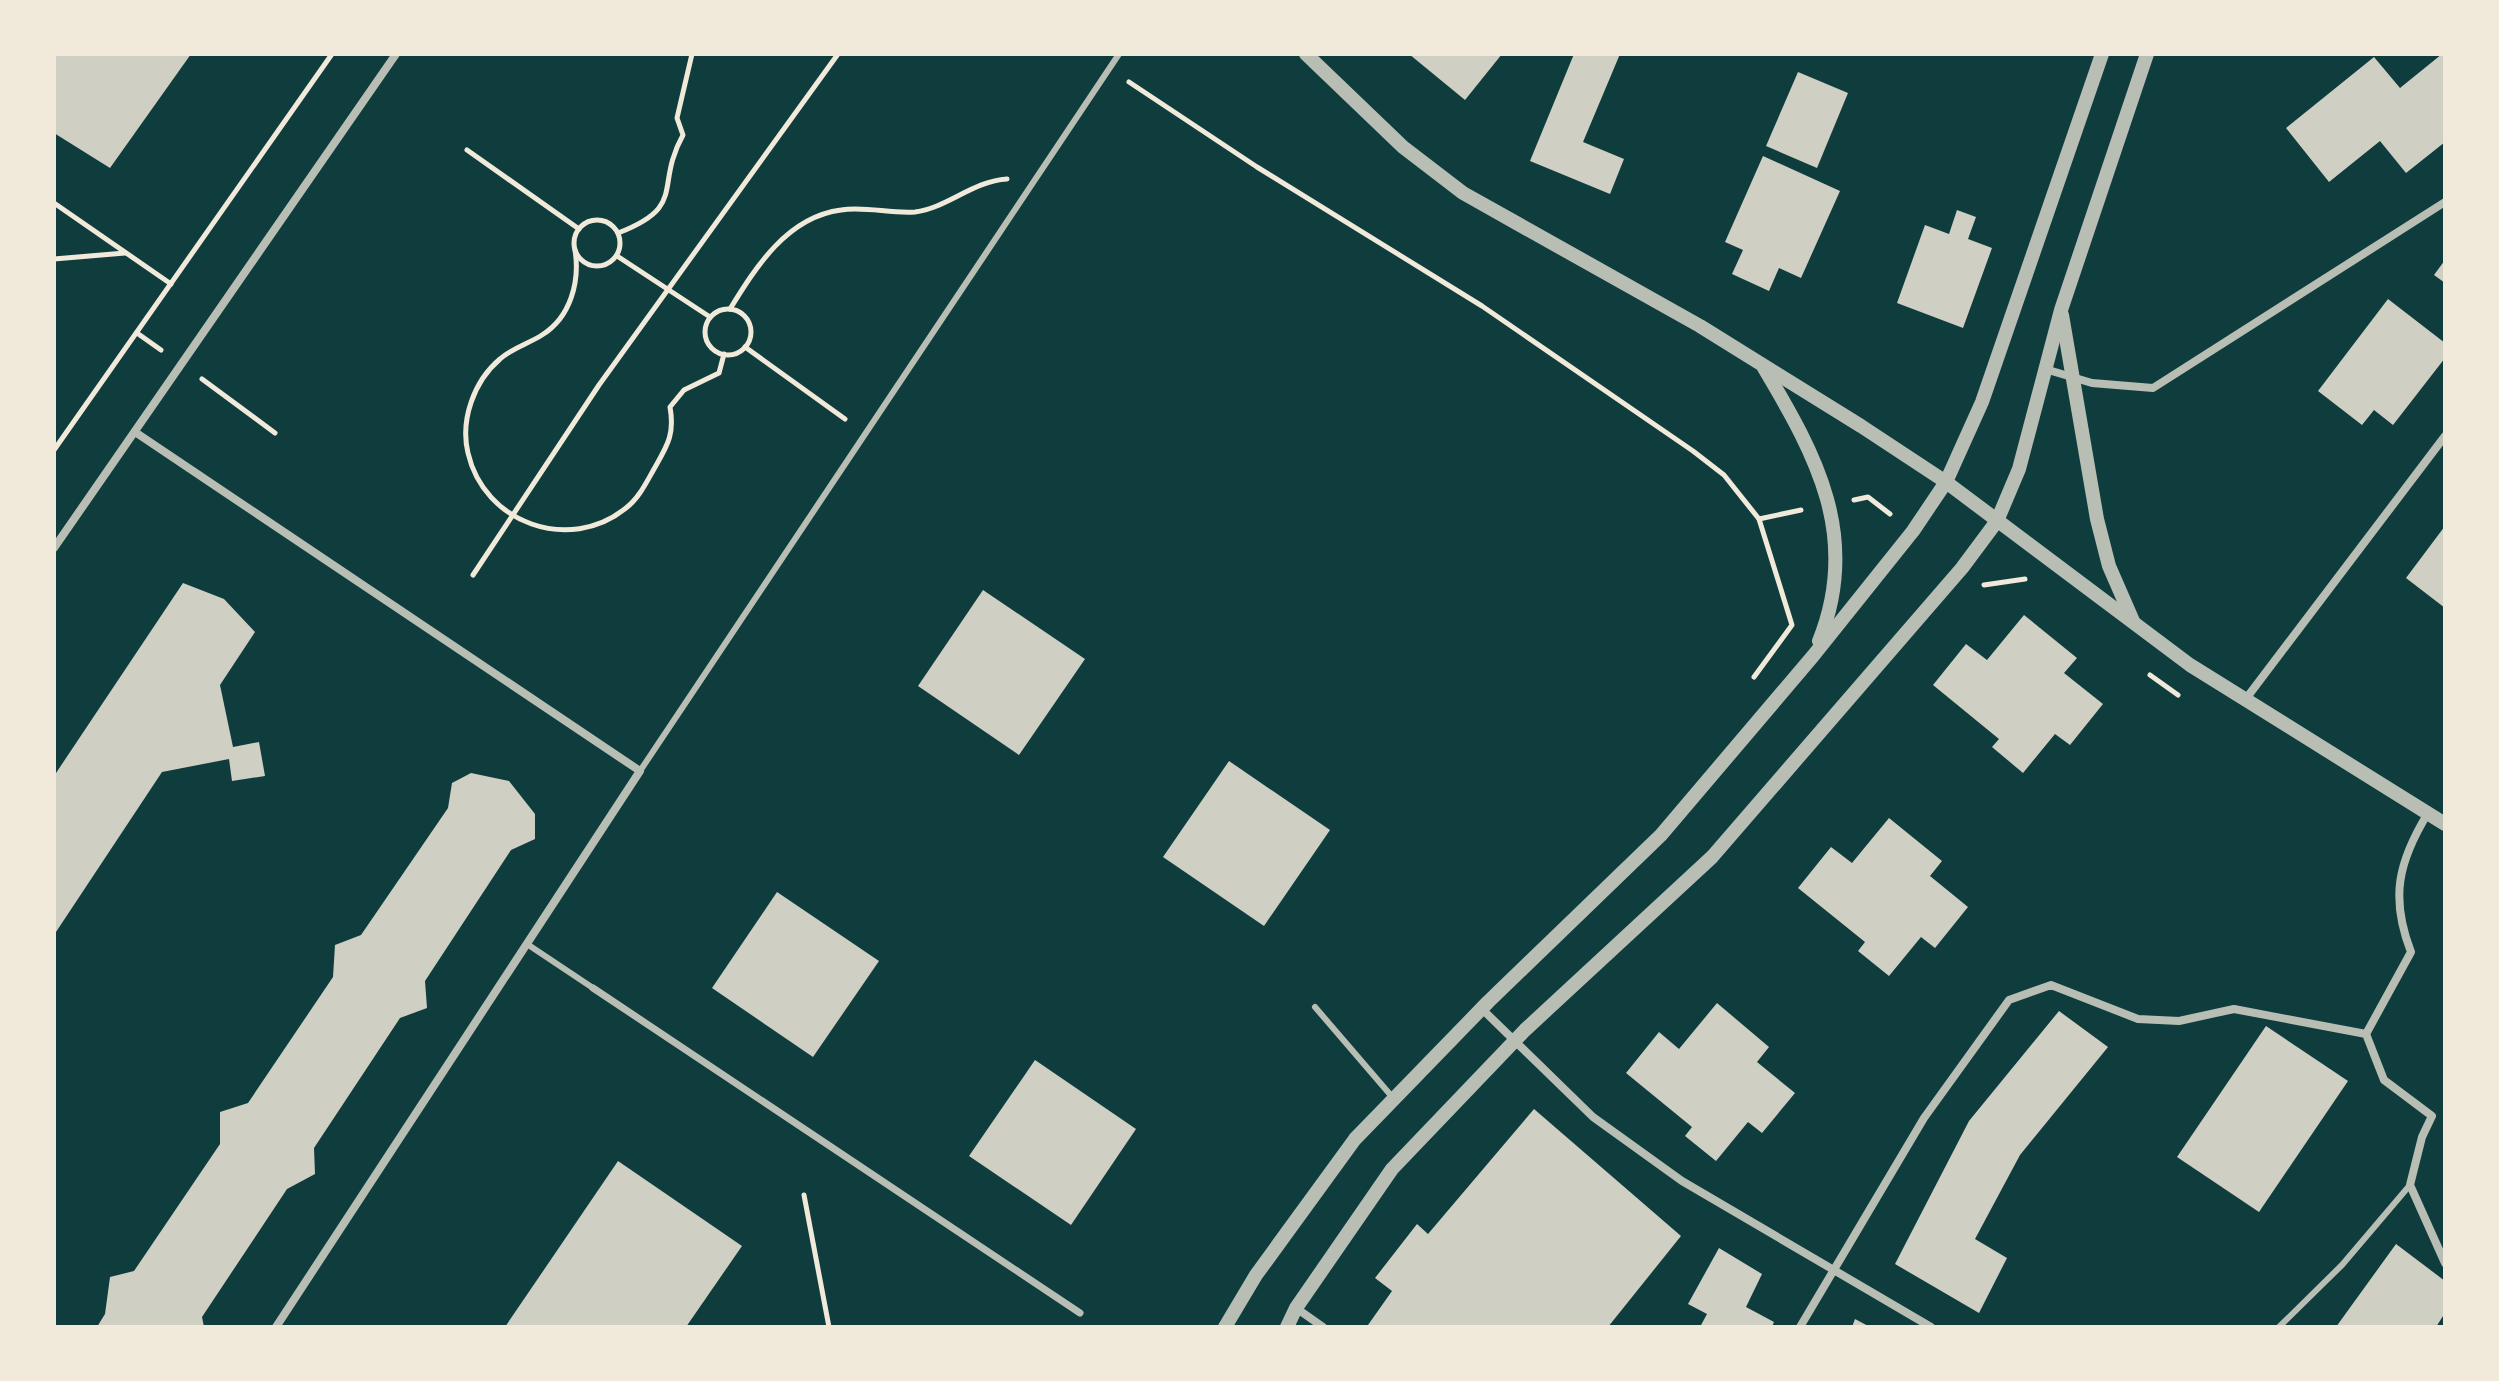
<svg xmlns="http://www.w3.org/2000/svg" width="2499" height="1381" font-family="'DejaVu Sans',sans-serif">
<rect width="100%" height="100%" fill="#0f3d3e"/>
<g fill="#cfcfc3">
<path d="M54,54H191L110,168L54,133Z"/>
<path d="M1409,54H1502L1465,100Z"/>
<path d="M1574,54H1620L1583,142L1624,159L1610,194L1530,161Z"/>
<path d="M2442,54H2445V142L2406,173L2380,141L2329,182L2286,128L2374,57L2400,88Z"/>
<path d="M1798,72L1848,93L1817,168L1766,146Z"/>
<path d="M1763,156L1840,191L1801,278L1779,268L1769,291L1732,274L1743,250L1725,242Z"/>
<path d="M1957,210L1976,217L1968,239L1992,248L1963,328L1897,303L1925,225L1949,234Z"/>
<path d="M2445,260V283L2434,275Z"/>
<path d="M2388,299L2445,343V358L2393,425L2374,410L2362,425L2318,391Z"/>
<path d="M2445,526V608L2406,578Z"/>
<path d="M183,583L224,599L255,632L220,685L233,747L259,742L265,776L232,781L229,759L162,772L54,935V776Z"/>
<path d="M983,590L1085,659L1019,755L918,686Z"/>
<path d="M2024,615L2077,658L2064,673L2103,704L2070,745L2055,734L2023,773L1992,747L1999,739L1933,685L1966,644L1987,660Z"/>
<path d="M1229,761L1330,830L1264,926L1163,857Z"/>
<path d="M471,773L509,781L535,814V839L511,850L425,981L427,1008L400,1018L314,1148L315,1174L287,1189L202,1317L204,1327H97L105,1314L110,1277L134,1271L220,1144V1112L248,1103L333,977L335,945L361,935L448,808L452,783Z"/>
<path d="M1889,818L1942,861L1930,876L1968,907L1935,948L1921,937L1889,976L1858,951L1865,942L1798,888L1831,847L1852,863Z"/>
<path d="M777,892L879,961L813,1057L712,988Z"/>
<path d="M1717,1003L1769,1047L1757,1062L1795,1093L1762,1133L1748,1122L1716,1161L1685,1136L1692,1127L1626,1073L1659,1032L1679,1049Z"/>
<path d="M2059,1011L2108,1047L2020,1155L1975,1239L2007,1258L1979,1313L1895,1264L1969,1121Z"/>
<path d="M2266,1026L2348,1081L2259,1212L2177,1157Z"/>
<path d="M1035,1060L1136,1129L1071,1225L969,1156Z"/>
<path d="M1534,1109L1681,1236L1608,1327L1368,1325L1392,1291L1375,1278L1417,1224L1428,1234Z"/>
<path d="M618,1161L742,1246L686,1327H505Z"/>
<path d="M2396,1244L2445,1281V1313L2436,1327H2336Z"/>
<path d="M1719,1248L1762,1274L1746,1307L1774,1322L1772,1327H1700L1707,1314L1688,1304Z"/>
<path d="M1855,1319L1870,1327H1852Z"/>
</g>
<g fill="none" stroke-linecap="round" stroke-linejoin="round">
<g stroke="#f1e9da" stroke-width="5">
<path d="M1129,82L1257,167L1482,306L1693,451L1724,475L1759,519L1801,510"/>
<path d="M467,150L579,229"/>
<path d="M54,203L171,284"/>
<circle cx="597" cy="243" r="23"/>
<path d="M618,233C688,206 654,187 683,135L677,118L692,54"/>
<path d="M575,250C580,281 571,317 542,335C528,344 512,348 500,359C474,381 460,420 468,453C484,523 569,554 626,508C639,498 646,483 654,469C667,446 675,435 670,407L684,390L719,373L724,354"/>
<path d="M617,256L710,317"/>
<path d="M54,259L125,253"/>
<path d="M730,309C756,267 787,217 841,210C865,206 891,214 915,212C947,208 973,181 1007,179"/>
<circle cx="728" cy="332" r="23"/>
<path d="M137,333L161,350"/>
<path d="M745,347L845,419"/>
<path d="M202,379L275,433"/>
<path d="M54,450L332,54"/>
<path d="M1854,500L1868,497L1890,514"/>
<path d="M473,575L599,385L838,54"/>
<path d="M1984,585L2025,579"/>
<path d="M2150,675L2178,695"/>
<path d="M1754,677L1792,625L1759,519"/>
<path d="M804,1195L829,1327"/>
</g>
<g stroke="#b8beb3" stroke-width="6">
<path d="M640,771L1119,54"/>
<path d="M527,944L593,988"/>
<path d="M1315,1007L1394,1099"/>
<path d="M2279,1327L2342,1265L2410,1185"/>
</g>
<path stroke="#b8beb3" stroke-width="7" d="M593,988L1080,1313"/>
<g stroke="#b8beb3" stroke-width="8">
<path d="M2045,369L2092,383L2153,388L2445,202"/>
<path d="M135,432L640,771L276,1327"/>
<path d="M54,548L396,54"/>
<path d="M2245,700L2445,436"/>
<path d="M1482,1009L1593,1117L1682,1181L1931,1327"/>
<path d="M2366,1034L2411,952C2390,898 2398,862 2428,813"/>
<path d="M1296,1308L1323,1327"/>
<path d="M1800,1327L1924,1118L2009,1000L2051,985L2138,1019L2179,1021L2234,1009L2366,1034L2384,1080L2432,1116L2422,1137L2410,1185L2445,1263"/>
</g>
<g stroke="#b8beb3" stroke-width="14">
<path d="M1306,54L1403,147L1463,193L1700,326L1861,426L1946,482L2190,665L2445,824"/>
<path d="M2062,315L2097,519L2109,566L2133,621"/>
<path d="M1764,368C1816,455 1861,537 1819,641"/>
<path d="M1225,1327L1256,1275L1355,1139L1488,1002L1661,835L1813,656L1913,531L1946,482L1982,402L2102,54"/>
<path d="M1287,1327L1296,1308L1392,1169L1525,1030L1712,857L1962,568L1997,521L2019,469L2061,310L2147,54"/>
</g>
</g>
<rect width="2499" height="1381" fill="none" stroke="#f1e9da" stroke-width="112"/>
</svg>
